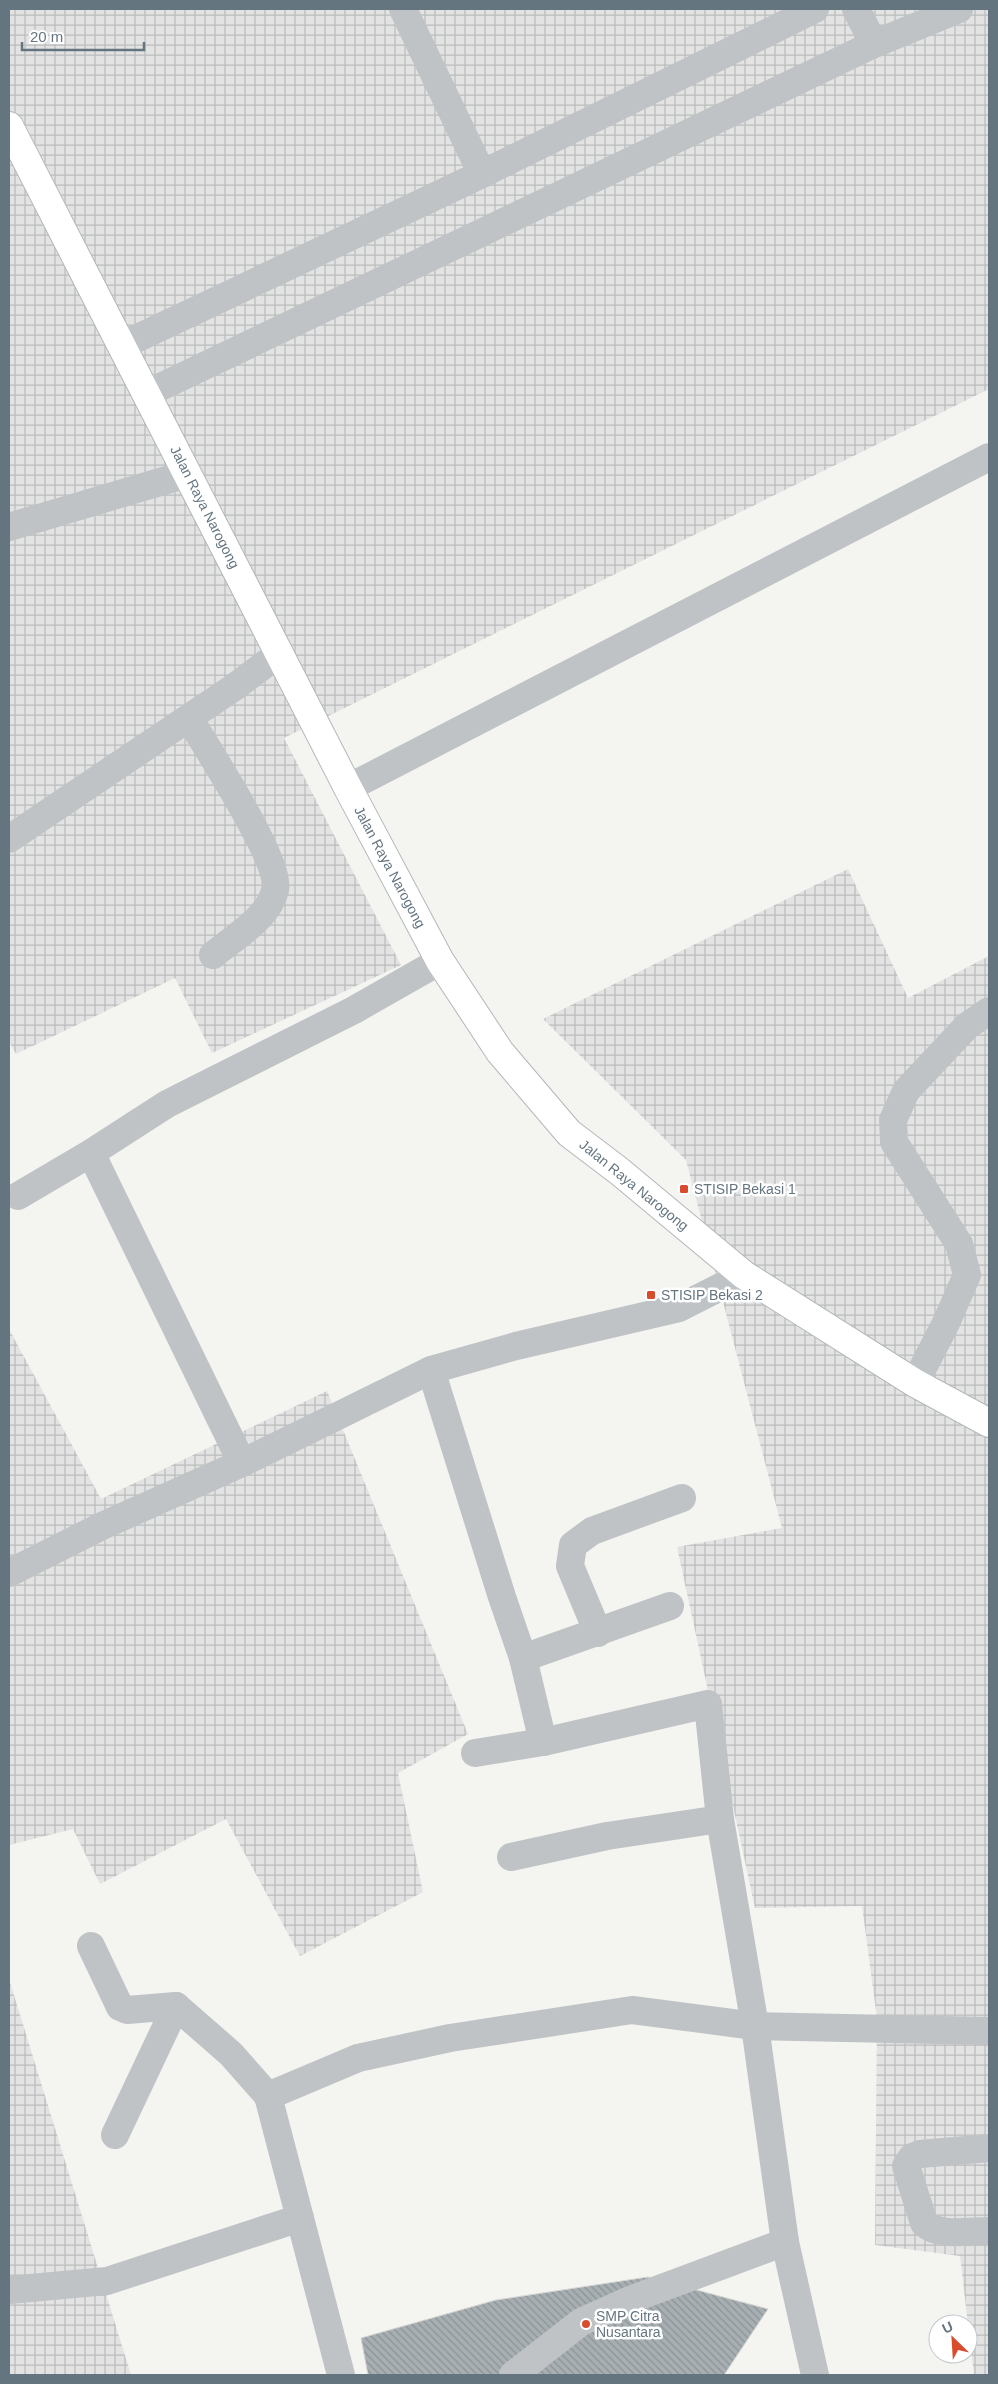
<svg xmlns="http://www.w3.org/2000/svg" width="998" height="2384" font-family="Arial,sans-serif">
<defs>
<pattern id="industrial-grid" width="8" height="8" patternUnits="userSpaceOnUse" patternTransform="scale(1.25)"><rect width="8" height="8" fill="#e2e3e2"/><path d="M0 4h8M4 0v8" fill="none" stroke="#bbbdbc"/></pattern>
<pattern id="building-back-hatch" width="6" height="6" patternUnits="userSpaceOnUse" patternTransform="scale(1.25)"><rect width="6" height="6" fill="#a7afb3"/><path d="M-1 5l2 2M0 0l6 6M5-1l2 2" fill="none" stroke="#8c9397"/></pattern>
</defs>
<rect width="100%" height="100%" fill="#f4f4f1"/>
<g fill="url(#industrial-grid)">
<path d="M9,9H989V389L284,738L401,965L212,1053L175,978L16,1054L9,1042Z"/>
<path d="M848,869L908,998L989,956V2375H974L960,2256L875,2245L877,2018L862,1906L755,1908L677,1547L782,1528L686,1160L543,1019Z"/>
<path d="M9,1329L101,1499L327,1391L468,1734L398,1773L423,1892L300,1956L226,1819L100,1884L73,1829L9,1845Z"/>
<path d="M9,1979L131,2375H9Z"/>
</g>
<path fill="url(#building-back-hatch)" stroke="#d6d5d3" d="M648,2277L768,2309L724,2375H368L361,2338L496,2300Z"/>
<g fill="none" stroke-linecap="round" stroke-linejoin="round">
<g stroke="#b3b7ba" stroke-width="30">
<path id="major" d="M9,126L348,788L440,961L500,1052L569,1133L619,1171L744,1275L915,1383L989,1423"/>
</g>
<g stroke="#bfc3c6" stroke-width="28">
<path d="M403,9L482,174"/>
<path d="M856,9L874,44"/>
<path d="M123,345L482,174L815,9"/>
<path d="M146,394L874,44L959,9"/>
<path d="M9,527L187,474"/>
<path d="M189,718C206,747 282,862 275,890C269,918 233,938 213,955"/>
<path d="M348,788L989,457"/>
<path d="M9,839L236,686L280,653"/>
<path d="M91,1153L242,1463"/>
<path d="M18,1196L91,1153L167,1104L354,1010L440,961"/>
<path d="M431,1370L502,1597L523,1658L670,1606"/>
<path d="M915,1383L946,1323L967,1275L959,1244L894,1142L893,1120L906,1091L967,1026L989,1011"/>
<path d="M9,1573L102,1526L242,1463L431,1370L516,1346L679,1308L744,1275"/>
<path d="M598,1633L570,1566L573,1545L592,1531L682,1498"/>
<path d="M475,1753L543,1742L523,1658"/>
<path d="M511,1857L607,1836L720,1819"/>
<path d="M91,1946L120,2007L127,2010L176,2006L231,2054L268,2096"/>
<path d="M115,2135L176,2006"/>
<path d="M989,2148L920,2154L912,2157L906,2166L924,2223C938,2237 970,2231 989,2231"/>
<path d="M9,2290L107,2281L300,2218"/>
<path d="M341,2375L268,2096L358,2058L450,2038L632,2010L755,2026L720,1819L708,1704L543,1742"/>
<path d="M513,2375L581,2322L632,2299L785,2242"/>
<path d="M815,2375L785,2242L755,2026L989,2031"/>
</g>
<use href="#major" stroke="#fff" stroke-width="28"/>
</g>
<g fill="#d84c2d" stroke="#fff" stroke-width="2">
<rect x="679" y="1184" width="10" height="10" rx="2.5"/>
<rect x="646" y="1290" width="10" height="10" rx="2.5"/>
<circle cx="586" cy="2324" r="5"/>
</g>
<g text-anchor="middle" stroke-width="5" stroke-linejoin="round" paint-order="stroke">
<g font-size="14" fill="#657580" stroke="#fff">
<text transform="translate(205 507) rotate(63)" y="5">Jalan Raya Narogong</text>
<text transform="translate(390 867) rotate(62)" y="5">Jalan Raya Narogong</text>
<text transform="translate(634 1185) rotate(39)" y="5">Jalan Raya Narogong</text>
</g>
<g font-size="14" fill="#657580" stroke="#fff" text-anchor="start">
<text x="694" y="1194">STISIP Bekasi 1</text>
<text x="661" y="1300">STISIP Bekasi 2</text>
<text x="596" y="2321">SMP Citra<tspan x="596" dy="16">Nusantara</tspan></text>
</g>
</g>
<rect width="998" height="2384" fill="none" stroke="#657580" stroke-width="20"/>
<g transform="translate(953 2339) rotate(335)"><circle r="24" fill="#ffffff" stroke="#c1c8cc"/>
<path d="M0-4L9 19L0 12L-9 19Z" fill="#d84c2d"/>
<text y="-8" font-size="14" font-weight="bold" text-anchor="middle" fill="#657580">U</text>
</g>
<path d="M22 42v8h122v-8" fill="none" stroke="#657580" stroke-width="2.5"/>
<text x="30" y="42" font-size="15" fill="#657580" stroke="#ffffff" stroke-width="4" paint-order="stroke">20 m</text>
</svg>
